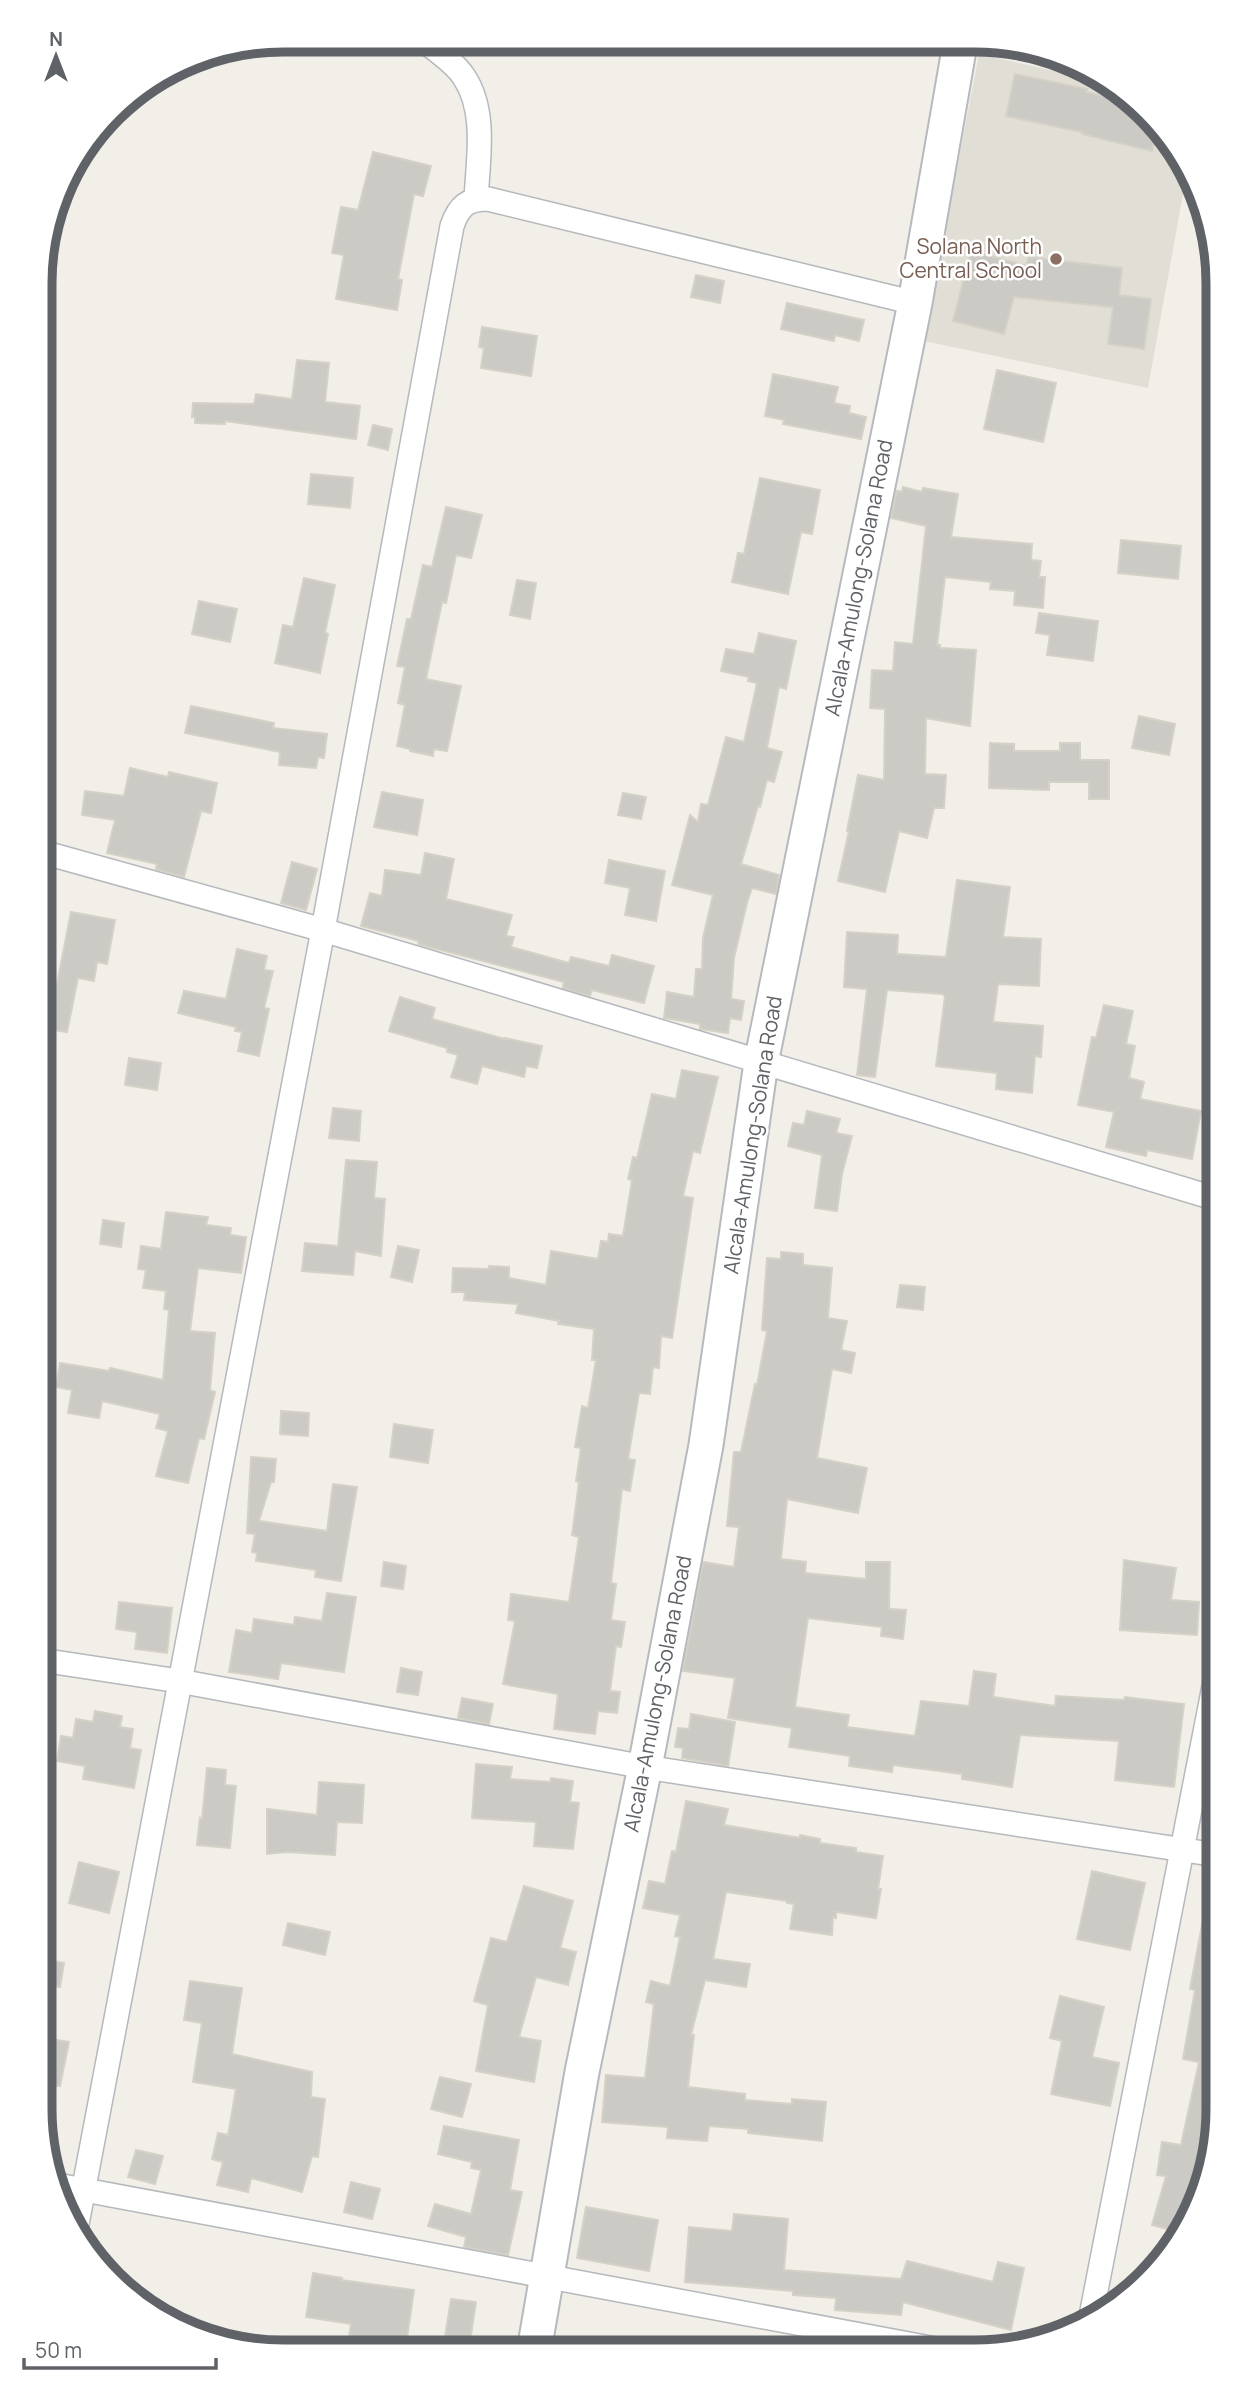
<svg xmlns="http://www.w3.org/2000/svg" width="1258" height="2393" font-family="Manrope,sans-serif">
<rect width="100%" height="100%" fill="#f1efe8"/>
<path fill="#e1ded6" d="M979,54L1094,80L1135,100L1186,177L1148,388L924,341Z"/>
<g fill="#cccac5" stroke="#d6d1c6" stroke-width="2">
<path d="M1015,74L1087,89L1086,92L1137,104L1156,133L1152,151L1082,134V132L1006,116Z"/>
<path d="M373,152L431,166L423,196L414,194L398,279L402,280L397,310L336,299L344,255L332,253L341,207L358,210Z"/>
<path d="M971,251L1027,266L1028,257L1122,268L1119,295L1151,299L1144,349L1108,344L1113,307L1014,297L1004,334L953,321Z"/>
<path d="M696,275L724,281L720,303L691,297Z"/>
<path d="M787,303L864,320L859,341L835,335L834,341L781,329Z"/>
<path d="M482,327L537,336L531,376L481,368L484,348L479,347Z"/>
<path d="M297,360L329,363L325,402L360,406L356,439L225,421V424L195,423V417H192L193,403L254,404L256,394L292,399Z"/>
<path d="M997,370L1056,383L1043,442L984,429Z"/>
<path d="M773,374L838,387L834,403L850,406L849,413L866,417L861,439L783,424L784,420L765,416Z"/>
<path d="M373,425L392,429L388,450L368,445Z"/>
<path d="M311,474L353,478L350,508L308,504Z"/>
<path d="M760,478L820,490L812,534L801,532L788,594L732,582L738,553L744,554Z"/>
<path d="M903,487L922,492L923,488L958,494L951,537L1032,544L1031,560L1041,561L1039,577H1045L1043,608L1014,605L1015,591L990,589L991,582L945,577L937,645H940V648L976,650L970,726L926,718L925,774L946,775L944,808H934L927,838L899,831L885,892L838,881L849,831H847L858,775L884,780L885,709L870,708L872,670L893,671L895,642L913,644L926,526L891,518L897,491L902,492Z"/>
<path d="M446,507L482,515L471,558L456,555L446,603L442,602L426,679L461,686L447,751L434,749L433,756L410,751V749L397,746L405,705L398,703L405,667L397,666L407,619H411L423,565L432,567Z"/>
<path d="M1121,540L1181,546L1178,579L1118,573Z"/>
<path d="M304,578L335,585L325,633L328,634L320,673L275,663L283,625L293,627Z"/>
<path d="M517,580L536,583L530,619L510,615Z"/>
<path d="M199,601L237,609L230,642L192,634Z"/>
<path d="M1039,613L1098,621L1093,661L1047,655L1050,635L1036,633Z"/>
<path d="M759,633L796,641L786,689L779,687L767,748L782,752L774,782L767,780L760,807L758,806L741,864L779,875L776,894L752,888L747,903L734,958L731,999L744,1001L741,1020L730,1018L728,1033L700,1029V1024L664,1018L667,992L694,997L696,969H702L703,938L713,895L672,885L690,815L698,822L701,804L708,805L726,737L744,742L757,683L748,681L749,677L721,671L726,649L754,654Z"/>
<path d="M191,706L274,723L273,728L327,734L324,758L318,757L316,768L279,765L280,752L185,733Z"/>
<path d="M1139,716L1175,724L1169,755L1132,748Z"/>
<path d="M990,743L1014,744V751H1060V743H1080V760H1109V799H1089V782H1049V790L989,788Z"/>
<path d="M130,768L168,777L169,772L217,783L211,813L201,811L184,877L156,869L157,864L107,853L115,820L82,815L85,791L124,796Z"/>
<path d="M382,792L423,800L417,835L374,827Z"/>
<path d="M623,793L646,797L641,819L618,815Z"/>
<path d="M425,853L454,859L446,899L512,915L506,936L514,937L511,947L569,963L571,957L609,966L612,955L654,966L644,1003L592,990L590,996L563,988L564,982L429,947L418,944L419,941L361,926L370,893L382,896L385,870L421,875Z"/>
<path d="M609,860L665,871L656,921L625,915L630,888L605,883Z"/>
<path d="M292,862L317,869L306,910L281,903Z"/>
<path d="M957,880L1010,887L1003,937L1041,939L1039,986L998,984L993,1022L1043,1026L1041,1057L1035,1056L1032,1093L996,1089L997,1073L936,1066L945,996L942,994L887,990L875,1077L857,1075L867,989L844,987L847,932L898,935L897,954L946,957Z"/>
<path d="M71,912L115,920L107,964L97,962L94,981L78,978L67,1032L41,1028V980L57,984Z"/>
<path d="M237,949L267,956L264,970L273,971L264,1008L269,1009L259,1056L238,1051L242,1032L235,1031L236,1027L178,1013L184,991L226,999Z"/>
<path d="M400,997L435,1008L432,1019L505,1039V1038L542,1046L537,1068L526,1066L524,1077L482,1066L477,1084L451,1077L458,1055L447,1052V1048L389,1031Z"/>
<path d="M1104,1005L1133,1011L1126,1044L1135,1046L1129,1078L1144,1082L1140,1099L1201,1111L1192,1159L1147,1150L1146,1156L1106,1147L1114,1112L1078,1105L1092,1037L1096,1038Z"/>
<path d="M129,1058L161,1063L157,1090L125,1085Z"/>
<path d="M682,1070L718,1077L700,1153L693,1151L683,1196L693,1198L672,1338L661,1336L659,1368L653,1367L650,1394L639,1393L628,1459L635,1460L630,1491L622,1489L611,1583L616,1584L611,1620L625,1622L621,1647L616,1646L610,1691L620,1692L617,1713L598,1711L595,1734L554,1729L558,1694L503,1684L515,1621L508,1620L511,1594L569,1602L579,1537L572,1535L579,1482L576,1481L581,1448L575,1447L582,1406L588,1408L596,1360H592L594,1329L558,1324L559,1321L516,1313L518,1304L464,1300L465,1292H452L453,1268L489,1269V1266L509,1267V1278L546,1285L551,1251L598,1259L601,1241L608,1242L609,1234L623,1236L632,1180L628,1179L633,1157L637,1158L652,1094L676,1099Z"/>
<path d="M333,1108L361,1111L359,1141L329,1138Z"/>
<path d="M807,1111L840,1119L836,1133L852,1136L842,1174L837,1211L815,1208L822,1155L788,1146L793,1123L804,1125Z"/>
<path d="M346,1160L377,1162L374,1198L385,1199L381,1256L355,1251L353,1275L302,1271L305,1243L338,1246Z"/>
<path d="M166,1212L208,1217L206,1225L231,1228L230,1235L246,1237L241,1273L198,1268L190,1331L215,1333L210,1390L215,1392L204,1439L199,1438L188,1483L156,1476L168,1431L156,1428L160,1414L102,1401L99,1418L68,1413L72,1390L56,1387L60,1363L109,1371L110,1368L163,1380L169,1310L164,1309L166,1291L143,1288L146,1270L138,1269L141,1246L161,1249Z"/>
<path d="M103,1220L124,1223L121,1247L100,1244Z"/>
<path d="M398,1246L419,1250L412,1282L391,1277Z"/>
<path d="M781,1252L803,1254V1265L832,1268L828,1318L847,1321L841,1350L855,1353L851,1373L832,1369L817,1458L867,1468L858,1513L787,1499L781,1559L806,1562L805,1573L866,1579V1562H890L889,1609L906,1610L903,1639L881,1636L882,1627L808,1618L795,1707L849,1715L847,1727L915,1736L921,1701L969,1706L974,1671L996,1674L993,1697L1055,1706L1056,1696L1124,1700L1125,1697L1184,1704L1174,1787L1115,1780L1119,1741L1020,1735L1012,1787L962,1779V1774L893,1765L892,1772L849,1766L850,1756L789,1747L792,1728L728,1718L735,1678L683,1671L703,1562L734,1567L739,1527L727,1526L734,1452H741L755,1384L757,1385L767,1331L762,1330L767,1258L781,1259Z"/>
<path d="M900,1285L925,1287L923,1310L897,1307Z"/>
<path d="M281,1411L309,1413L308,1436L280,1434Z"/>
<path d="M394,1424L433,1430L428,1463L390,1457Z"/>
<path d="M251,1457L276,1459L274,1482H271L259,1521L327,1531L333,1484L357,1487L341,1581L315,1577L316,1570L256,1561L257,1553L252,1552L255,1534L247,1533Z"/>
<path d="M1124,1560L1176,1568L1171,1600L1199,1602L1197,1635L1120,1630Z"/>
<path d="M384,1562L406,1566L403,1589L381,1586Z"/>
<path d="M327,1593L356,1597L344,1672L281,1663L278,1679L229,1672L236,1630L252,1633L254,1619L294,1625L295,1617L322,1621Z"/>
<path d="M119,1602L172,1608L167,1653L135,1649L137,1632L116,1629Z"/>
<path d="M401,1668L422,1672L418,1695L397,1692Z"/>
<path d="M462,1698L493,1704L489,1724L458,1718Z"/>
<path d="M95,1711L122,1716L120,1727L133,1729L130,1748L141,1750L134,1788L83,1779L85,1766L57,1761L61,1736L73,1738L76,1719L93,1722Z"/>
<path d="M691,1714L735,1722L728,1766L682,1758L683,1748L675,1747L678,1728L689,1729Z"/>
<path d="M476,1764L512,1767L510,1779L550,1782L551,1778L573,1781L570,1802L579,1803L573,1849L534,1846L536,1822L472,1818Z"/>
<path d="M207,1768L226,1770L225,1785L236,1786L230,1848L197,1845L200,1818L202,1819Z"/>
<path d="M319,1782L364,1785L362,1823L337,1822L335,1855L287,1852L267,1854V1809L317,1815Z"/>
<path d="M686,1801L728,1809L724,1825L800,1838V1835L820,1839V1843L856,1848V1852L883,1856L878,1889H881L876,1918L836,1912V1918L833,1917L832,1935L790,1929L794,1904L787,1903V1901L726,1892L713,1959L750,1964L746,1987L705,1980L691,2035H694L688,2087L745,2094V2100L792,2104V2099L826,2102L822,2141L748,2133V2129L709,2126L707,2141L667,2138L668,2127L602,2122L606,2075L645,2078L654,2004L646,2002L651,1981L670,1986L680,1937L675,1936L680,1915L643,1908L649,1881L665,1884L672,1851L676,1852Z"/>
<path d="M79,1862L119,1872L109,1913L69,1903Z"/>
<path d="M1092,1871L1145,1883L1130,1950L1077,1939Z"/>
<path d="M524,1886L573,1901L560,1948L576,1952L568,1985L536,1977L519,2037L541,2041L534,2082L476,2071L488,2005L474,2001L491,1938L507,1942Z"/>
<path d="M1207,1898L1217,1899V2126L1199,2202L1182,2233L1152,2225L1166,2176L1157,2175L1162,2142L1181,2145L1199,2062L1183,2059L1195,1990L1190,1989Z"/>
<path d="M288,1923L330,1932L325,1955L283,1945Z"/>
<path d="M40,1958L64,1963L60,1987L40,1983Z"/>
<path d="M190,1981L242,1988L232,2054L312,2072L311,2097L325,2099L318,2157L312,2156L302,2192L251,2178L248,2192L217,2185L223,2162L212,2159L218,2133L228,2135L236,2089L193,2082L202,2023L184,2020Z"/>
<path d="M1060,1996L1104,2007L1092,2057L1119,2063L1110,2106L1051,2094L1062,2041L1050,2038Z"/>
<path d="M40,2037L69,2042L60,2086L40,2083Z"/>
<path d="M440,2077L471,2084L462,2117L431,2109Z"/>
<path d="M444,2126L519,2140L510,2190L522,2192L508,2255L464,2247L466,2237L428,2226L435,2204L471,2214L481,2170L471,2168L472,2162L438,2154Z"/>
<path d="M136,2150L163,2156L155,2184L128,2177Z"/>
<path d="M351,2182L380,2189L372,2219L344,2212Z"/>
<path d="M586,2207L658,2220L649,2271L577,2258Z"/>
<path d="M734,2214L788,2219L784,2270L901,2279L907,2261L993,2282L998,2262L1024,2268L1011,2330L903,2302L901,2315L835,2310L836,2298L793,2295V2291L685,2282L689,2227L732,2231Z"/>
<path d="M313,2273L342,2278L341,2280L414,2290L406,2345L349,2337L351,2324L306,2317Z"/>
<path d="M451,2299L476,2302L470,2341L445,2337Z"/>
</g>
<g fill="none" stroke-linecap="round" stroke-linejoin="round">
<g stroke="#b5b8bc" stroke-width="26">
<g id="minor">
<path d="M424,41C437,51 455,63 464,77C487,111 478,160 476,199"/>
<path d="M42,852L323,930L1217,1199"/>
<path d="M41,1660L179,1681L645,1767L1217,1855"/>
<path d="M52,2184L957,2353"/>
<path d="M77,2224L323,930L452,226C459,206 467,199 488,199L915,303"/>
<path d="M1090,2321L1217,1671"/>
</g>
</g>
<g stroke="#b6babf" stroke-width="37">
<path id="secondary" d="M534,2351L582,2072L645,1767L706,1445L761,1063L915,303L960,44"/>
</g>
<use href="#minor" stroke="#fff" stroke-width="23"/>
<use href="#secondary" stroke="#fff" stroke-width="33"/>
</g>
<circle fill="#8d6e63" stroke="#fff" stroke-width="2.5" cx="1056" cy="259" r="7"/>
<g text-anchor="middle" stroke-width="5" stroke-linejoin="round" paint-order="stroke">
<g font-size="21" fill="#785e54" stroke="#fff" text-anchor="end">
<text x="1042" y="254">Solana North<tspan x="1042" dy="24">Central School</tspan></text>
</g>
<g font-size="21" fill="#5f6368" stroke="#fff">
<text transform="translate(859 578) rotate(-79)" y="7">Alcala-Amulong-Solana Road</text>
<text transform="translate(753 1135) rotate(-81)" y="7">Alcala-Amulong-Solana Road</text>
<text transform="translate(658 1694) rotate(-79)" y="7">Alcala-Amulong-Solana Road</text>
</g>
</g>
<path d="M0 0H1258V2393H0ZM283 52H975A231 231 0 0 1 1206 283V2109A231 231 0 0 1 975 2340H283A231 231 0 0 1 52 2109V283A231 231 0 0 1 283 52Z" fill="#fff" fill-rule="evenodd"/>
<path fill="none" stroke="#5f6368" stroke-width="9" d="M283 52H975A231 231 0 0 1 1206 283V2109A231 231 0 0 1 975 2340H283A231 231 0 0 1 52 2109V283A231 231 0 0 1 283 52Z"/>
<g transform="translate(56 56)" stroke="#ffffff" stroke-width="5" paint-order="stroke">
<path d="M0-5L12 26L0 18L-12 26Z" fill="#5f6368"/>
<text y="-10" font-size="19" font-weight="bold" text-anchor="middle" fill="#5f6368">N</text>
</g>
<path d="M24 2358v10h192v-10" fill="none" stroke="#5f6368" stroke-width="3.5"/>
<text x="35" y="2358" font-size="21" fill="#5f6368" stroke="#ffffff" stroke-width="5" paint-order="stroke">50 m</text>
</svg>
